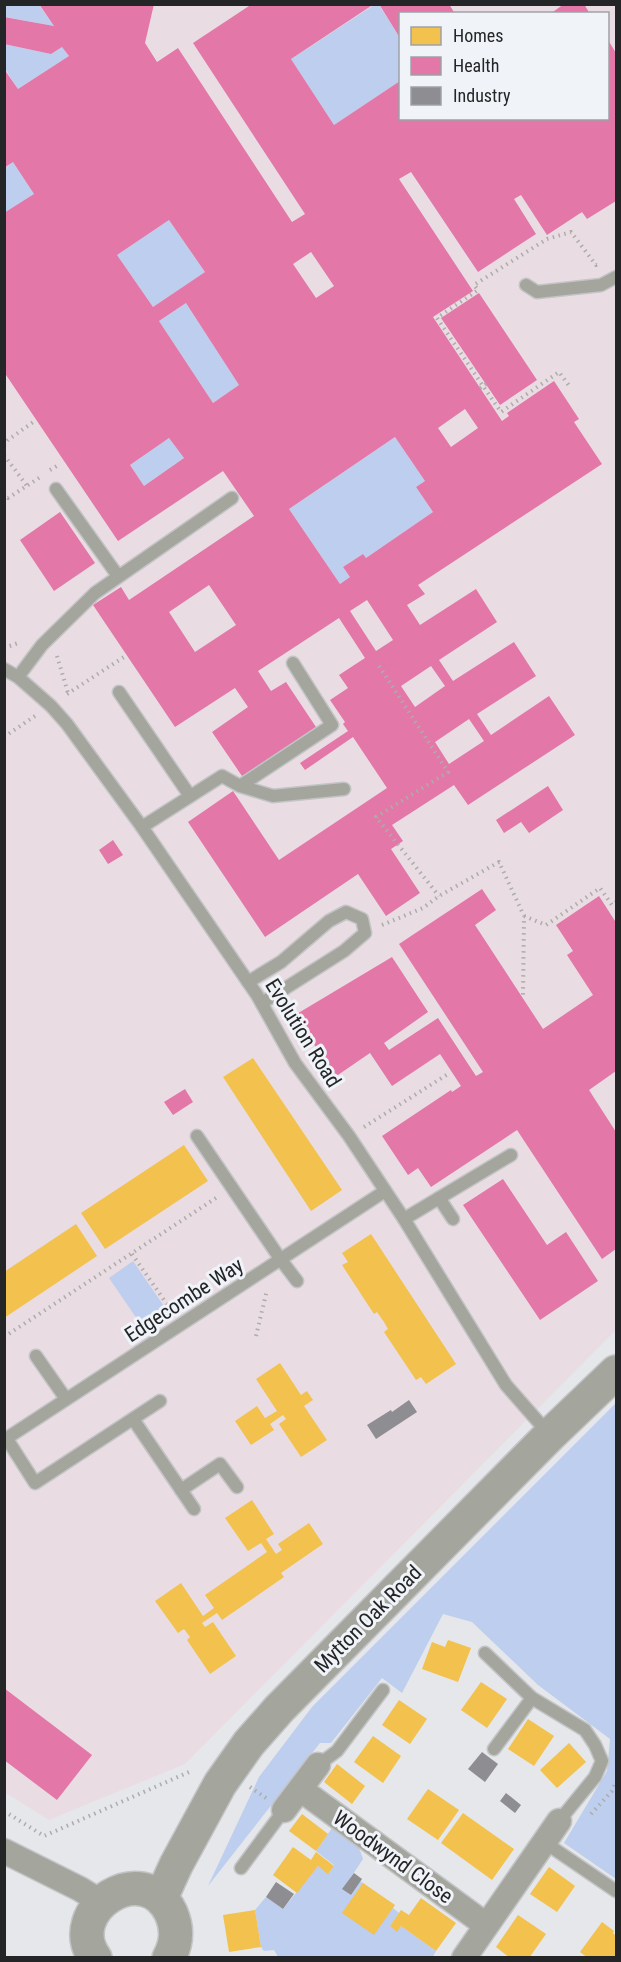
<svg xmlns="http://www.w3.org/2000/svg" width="621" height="1962" font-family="'Roboto Condensed',sans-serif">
<rect width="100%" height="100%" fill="#e5e7ea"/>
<path fill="#e9dde3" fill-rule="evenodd" d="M4,5H616V1330L185,1764L49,1820L4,1792ZM400,14H608V118H400Z"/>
<g fill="#bdceee">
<path d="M4,5H39L54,26L5,17Z"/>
<path d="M374,5H379L400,38V81L334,125L291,59Z"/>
<path d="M4,44L51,54L62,47L69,56L18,89L5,69Z"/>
<path d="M13,162L34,194L5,213V168Z"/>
<path d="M169,220L205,272L153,307L117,255Z"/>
<path d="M186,303L239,385L213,403L159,321Z"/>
<path d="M395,437L425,481L416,487L433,512L366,558L363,554L343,567L350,577L340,584L289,509Z"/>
<path d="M169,438L184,458L144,486L130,465Z"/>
<path d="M133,1261L170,1315L146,1332L109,1278Z"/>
<path d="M616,1403V1879L564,1843L607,1771L610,1739L538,1685L472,1622L443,1614L402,1693L382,1678L331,1743H320L208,1886L259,1777L312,1707Z"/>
<path d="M332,1828L359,1848L363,1859L343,1889L351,1895L360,1881L363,1883L399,1913L390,1926L397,1931L401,1926L436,1951L432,1958L278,1957L274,1950L264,1951L261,1947L255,1910L266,1897L283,1909L318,1866L329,1873L334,1865L316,1851Z"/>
</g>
<g fill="#f2c14e">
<path d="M253,1058L342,1190L311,1211L223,1077Z"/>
<path d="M184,1145L208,1181L105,1249L81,1213Z"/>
<path d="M76,1224L97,1256L4,1318V1272Z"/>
<path d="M371,1234L456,1364L426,1384L421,1377L416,1380L384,1332L388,1329L384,1322L377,1312L374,1314L342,1265L348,1262L342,1253Z"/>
<path d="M280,1363L301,1395L307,1391L313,1400L304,1406L327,1440L301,1457L279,1424L286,1419L283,1415L270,1424L274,1430L251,1445L235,1421L257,1406L265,1418L277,1411L256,1379Z"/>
<path d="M252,1500L274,1534L266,1539L276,1554L282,1550L278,1544L309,1523L323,1544L281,1573L284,1577L222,1620L217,1613L202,1623L205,1627L213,1622L236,1656L210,1674L187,1640L190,1637L184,1629L178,1633L155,1601L181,1583L203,1616L214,1608L205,1595L267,1552L261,1543L248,1551L225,1518Z"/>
<path d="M448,1640L471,1648L458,1682L422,1669L432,1642L445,1647Z"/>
<path d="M481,1682L507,1699L487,1728L461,1710Z"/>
<path d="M399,1700L427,1719L410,1744L382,1725Z"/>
<path d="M528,1719L554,1736L534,1766L508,1749Z"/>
<path d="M373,1736L401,1756L383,1783L354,1762Z"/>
<path d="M569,1743L586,1762L557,1788L540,1770Z"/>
<path d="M337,1764L365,1786L352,1804L324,1782Z"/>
<path d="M428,1789L459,1810L438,1840L407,1819Z"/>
<path d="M463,1813L514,1849L492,1880L441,1843Z"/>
<path d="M302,1814L328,1834L316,1851L289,1831Z"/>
<path d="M293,1847L311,1860L316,1852L334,1866L328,1874L318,1866L297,1893L273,1875Z"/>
<path d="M549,1867L575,1886L557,1912L530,1894Z"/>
<path d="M363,1883L395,1905L374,1935L342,1913Z"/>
<path d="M421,1898L456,1923L436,1951L401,1926L397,1932L390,1926L401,1910L409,1915Z"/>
<path d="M255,1910L261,1947L229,1952L223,1915Z"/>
<path d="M518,1915L546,1934L529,1958H510L496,1947Z"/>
<path d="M602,1922L614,1931L613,1933L616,1936V1955L614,1958H588L580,1952Z"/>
</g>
<g fill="#e377a8" fill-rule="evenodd">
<path d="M39,4H154L145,43L157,62L178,48L292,222L305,214L193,43L252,4H374L291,59L334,125L400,81V118H608V40L616,53V201L587,219L582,212L547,235L521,195L514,199L536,234L478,272L411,172L399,179L473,291L433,317L502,421L509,416L507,413L554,381L579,419L574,422L602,464L418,585L425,594L407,605L420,625L476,589L497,622L439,660L453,681L514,642L536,676L477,714L491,735L549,696L575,735L468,805L454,785L392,825L403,841L391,849L420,893L386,916L358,874L265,937L188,822L233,791L279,860L387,788L353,737L305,770L300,763L348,731L343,724L345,722L330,700L348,688L339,675L365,658L339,618L258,671L271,691L286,682L318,730L244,779L212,732L248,707L235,688L175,727L93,605L121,587L129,600L254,516L223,471L118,541L4,372V213L34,194L13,162L4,168V69L18,89L69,56L62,47L51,54L4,44V17L54,26ZM169,220L205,272L153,307L117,255ZM311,252L334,286L316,298L293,264ZM186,303L239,385L213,403L159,321ZM465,409L478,428L451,447L438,428ZM395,437L425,481L416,487L433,512L366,558L363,554L343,567L350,577L340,584L289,509ZM169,438L184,458L144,486L130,465ZM209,585L236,625L195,652L169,612ZM367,600L393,640L376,651L350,611ZM431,666L445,686L415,707L401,686ZM469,719L484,741L449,764L435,742Z"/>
<path d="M379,4H449L455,14H400V38Z"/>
<path d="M564,4H584L590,14H550Z"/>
<path d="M479,293L537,380L500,405L441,318Z"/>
<path d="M60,512L95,563L54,591L20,540Z"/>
<path d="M548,786L563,810L529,833L521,822L504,833L496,820Z"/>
<path d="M113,840L123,855L108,864L99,850Z"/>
<path d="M482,889L496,910L475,925L543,1029L593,995L567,955L573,951L556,925L599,896L615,921L616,920V1071L589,1090L616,1132V1249L602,1259L517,1130L431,1187L418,1168L408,1175L382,1136L451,1090L452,1092L461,1086L440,1054L392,1086L370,1053L335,1077L295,1015L392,957L428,1012L384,1043L389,1050L438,1018L476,1076L483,1072L399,944Z"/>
<path d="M185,1089L193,1102L173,1115L164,1102Z"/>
<path d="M503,1179L547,1245L566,1232L598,1281L540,1320L463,1205Z"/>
<path d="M4,1688L92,1755L57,1800L4,1760Z"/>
</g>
<g fill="#8d8d92">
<path d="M409,1400L417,1412L376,1439L367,1425L391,1410L392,1412Z"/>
<path d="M482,1752L498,1764L485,1782L468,1769Z"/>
<path d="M506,1793L521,1805L515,1813L500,1801Z"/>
<path d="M354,1873L362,1879L351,1895L342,1889Z"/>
<path d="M276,1882L294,1894L283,1909L266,1897Z"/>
</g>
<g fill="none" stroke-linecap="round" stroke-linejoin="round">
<g stroke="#c3c4c6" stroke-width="15">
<g id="lane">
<path d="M526,285L537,292L601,285L616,277"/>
<path d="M56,489L118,576"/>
<path d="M4,669L18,677L51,706L67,724L142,827L257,995L295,1063L349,1136L404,1219L506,1385L549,1434"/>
<path d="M18,677L42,645L95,593L232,498"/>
<path d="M119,692L190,796"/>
<path d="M240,786L332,725L293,663"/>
<path d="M142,827L222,776L240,786L273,796L344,789"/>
<path d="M248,982L281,962L329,921L346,912L362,919L365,933L344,951L262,1003"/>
<path d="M197,1136L281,1260L297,1281"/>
<path d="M439,1198L453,1219"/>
<path d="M404,1219L511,1155"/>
<path d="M36,1356L66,1399"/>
<path d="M133,1419L194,1509"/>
<path d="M7,1439L35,1483L160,1401"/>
<path d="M4,1440L385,1191"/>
<path d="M181,1490L220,1464L237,1487"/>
<path d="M485,1653L532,1698L585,1730L595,1745L602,1761L595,1777L559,1821"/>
<path d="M494,1749L532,1698"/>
<path d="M318,1765L337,1751L383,1690"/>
<path d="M544,1842L616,1891"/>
<path d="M241,1868L284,1810"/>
</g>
</g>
<g stroke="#c3c4c6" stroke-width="27">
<g id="street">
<path d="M300,1789L486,1925"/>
<path d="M284,1810L318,1765"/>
<path d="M4,1851L80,1889L101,1902"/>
<path d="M464,1958L559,1821"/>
</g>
</g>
<g stroke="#c3c4c6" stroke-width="36">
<g id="secondary">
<path d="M161,1898L176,1865L220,1784L249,1743L279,1709L550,1435L616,1372"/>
<path d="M95,1958C61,1910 144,1856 171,1913C178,1929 177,1943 169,1958"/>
</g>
</g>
<g stroke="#acadaa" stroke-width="4" stroke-dasharray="1.5 4.5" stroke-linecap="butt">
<path d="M486,384L483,386L437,318L478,290L474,285L547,239L571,232L596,265L599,264"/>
<path d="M480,388L483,386L501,412L559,372L570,387"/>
<path d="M4,446L8,440L36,420"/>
<path d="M4,455L27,486"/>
<path d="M50,470L60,464"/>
<path d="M4,493L8,498L42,476"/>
<path d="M4,648L21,642"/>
<path d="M57,656L68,693"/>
<path d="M379,666L448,772L376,817L439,896"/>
<path d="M67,694L127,655"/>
<path d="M4,737L35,716"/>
<path d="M524,916L546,925L600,888L612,905L616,902"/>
<path d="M382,925L423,908L439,896L499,862L524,916L523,998"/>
<path d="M364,1127L448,1074"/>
<path d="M132,1254L171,1310"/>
<path d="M256,1336L267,1290"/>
<path d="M4,1337L219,1196"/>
<path d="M250,1787L266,1798"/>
<path d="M4,1811L44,1836L189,1772"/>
<path d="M591,1814L612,1791L616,1782"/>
</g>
<use href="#lane" stroke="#a4a69e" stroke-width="12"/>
<use href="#street" stroke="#a4a69e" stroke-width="24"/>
<use href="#secondary" stroke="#a4a69d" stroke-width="33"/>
</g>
<g text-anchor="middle" stroke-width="6" stroke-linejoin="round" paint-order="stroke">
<g font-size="21" fill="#242527" stroke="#f0f4f9">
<text transform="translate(303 1033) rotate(58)" y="7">Evolution Road</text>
<text transform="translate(184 1300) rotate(-33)" y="7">Edgecombe Way</text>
<text transform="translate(368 1619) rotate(-45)" y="7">Mytton Oak Road</text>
<text transform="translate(393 1857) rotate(36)" y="7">Woodwynd Close</text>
</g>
</g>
<rect width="621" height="1962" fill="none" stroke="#242527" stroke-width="12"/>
<rect x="399" y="12" width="210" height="108" fill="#f0f4f9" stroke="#9ea1a5" stroke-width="1.5"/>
<rect x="411" y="27" width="30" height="18" fill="#f2c14e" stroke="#9ea1a5" stroke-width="1.5"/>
<text x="453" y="42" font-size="18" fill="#242527">Homes</text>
<rect x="411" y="57" width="30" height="18" fill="#e377a8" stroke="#9ea1a5" stroke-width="1.5"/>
<text x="453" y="72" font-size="18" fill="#242527">Health</text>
<rect x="411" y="87" width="30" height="18" fill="#8d8d92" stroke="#9ea1a5" stroke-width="1.5"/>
<text x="453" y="102" font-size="18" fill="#242527">Industry</text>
</svg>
